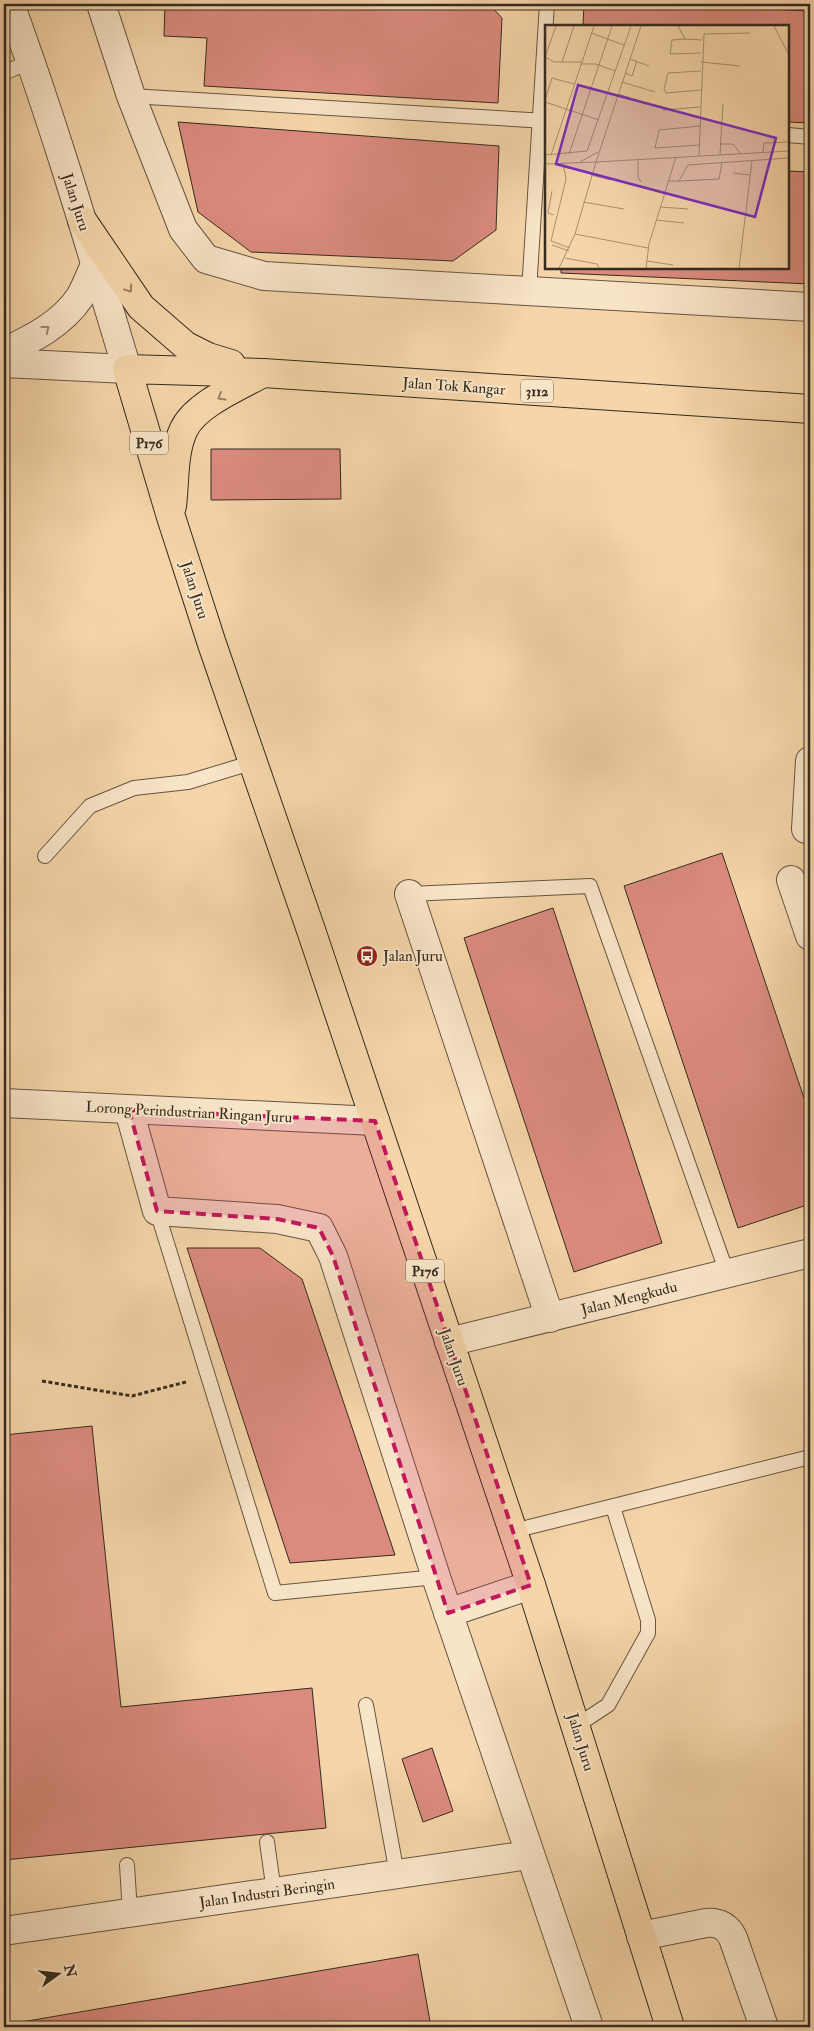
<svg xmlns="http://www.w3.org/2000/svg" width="814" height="2031" font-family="'IM FELL Double Pica',serif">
<rect width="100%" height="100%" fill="#f5d5a9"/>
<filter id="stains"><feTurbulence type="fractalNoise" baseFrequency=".004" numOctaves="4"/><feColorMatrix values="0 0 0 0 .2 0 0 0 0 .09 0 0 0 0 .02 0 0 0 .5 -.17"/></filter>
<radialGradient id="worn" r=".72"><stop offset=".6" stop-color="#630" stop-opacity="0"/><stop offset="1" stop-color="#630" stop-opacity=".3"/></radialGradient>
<g fill="#db8b7e" stroke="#352b1f">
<path d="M165,4H489L502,18L498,103L204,86L207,38L164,36Z"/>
<path d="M584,4H662L810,11V123L788,122V26H583Z"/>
<path d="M178,122L499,146L496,230L453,261L251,252L198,212Z"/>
<path d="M788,171L810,172V284L561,273V268H788Z"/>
<path d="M211,449H340L341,499L211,500Z"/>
<path d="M722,853L810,1116V1204L738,1228L624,886Z"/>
<path d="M553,908L662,1243L574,1272L464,938Z"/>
<path d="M187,1248H260L302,1279L395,1555L290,1563Z"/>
<path d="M92,1426L121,1707L312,1688L326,1828L4,1860V1435Z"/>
<path d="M432,1748L453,1811L423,1822L402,1759Z"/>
<path d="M418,1954L431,2027H4V2025Z"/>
</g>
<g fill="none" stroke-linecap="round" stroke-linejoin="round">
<g stroke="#655642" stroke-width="16">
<g id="service">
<path d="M4,73L31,61"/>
<path d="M131,96L546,121"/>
<path d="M788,135L810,137"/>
<path d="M529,291L547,4"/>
<path d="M45,856L90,806L134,788L188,782L254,762"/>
<path d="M409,894L590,886L727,1273"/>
<path d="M157,1211L275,1593L436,1577"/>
<path d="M513,1531L810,1457"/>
<path d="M366,1705L397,1874"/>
<path d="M576,1726L608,1705L648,1633V1620L613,1507"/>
<path d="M267,1842L274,1892"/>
<path d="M127,1865L130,1913"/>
</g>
</g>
<g stroke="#655642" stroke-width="30">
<g id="minor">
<path d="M101,4L131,96L183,229L206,259L264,276L810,307"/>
<path d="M806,829L810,761"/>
<path d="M791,880L810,936"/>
<path d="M409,894L550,1318"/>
<path d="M4,1103L375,1121"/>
<path d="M129,1110L157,1211L277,1219L319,1228L333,1256L436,1577L589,2027"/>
<path d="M449,1342L810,1253"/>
<path d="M448,1613L531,1585"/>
<path d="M4,1931L529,1855"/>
<path d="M641,1936L706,1923C719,1922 727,1926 733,1938L764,2027"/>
</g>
</g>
<g stroke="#655642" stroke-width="30">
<g id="tertiary">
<path d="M4,352C32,339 62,324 80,297C86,287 90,275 95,265"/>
<path d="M4,363L127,369C90,246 54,124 10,4"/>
</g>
</g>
<g stroke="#352b1f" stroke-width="30">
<g id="primary">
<path d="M82,220L141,307L186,346L208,357L231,364"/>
<path d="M172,506C175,482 173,451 184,429C196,404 240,386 263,373"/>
<path d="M670,2027L531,1585L312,933L212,644L171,517L127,369L263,373L810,409"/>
</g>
</g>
<path stroke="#352b1f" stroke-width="3" stroke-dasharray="4 2.5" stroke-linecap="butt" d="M42,1381L132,1396L186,1382"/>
<use href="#service" stroke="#f8e4c7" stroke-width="14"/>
<use href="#minor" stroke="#f8e4c7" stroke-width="28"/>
<use href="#tertiary" stroke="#f8e4c7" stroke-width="28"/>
<use href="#primary" stroke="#f5d5a9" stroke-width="28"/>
</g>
<defs><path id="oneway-chevron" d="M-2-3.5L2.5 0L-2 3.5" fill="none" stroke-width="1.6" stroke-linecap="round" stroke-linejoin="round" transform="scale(1.25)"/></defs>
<g stroke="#958064">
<use href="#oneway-chevron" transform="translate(129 289) rotate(56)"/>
<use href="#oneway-chevron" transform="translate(221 397) rotate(150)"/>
</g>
<use stroke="#968873" href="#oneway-chevron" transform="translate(46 329) rotate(-38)"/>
<path fill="#c2185b" fill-opacity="0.2" stroke="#c2185b" stroke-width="4" stroke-dasharray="10 6" stroke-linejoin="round" d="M129,1110L375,1121L531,1585L448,1613L333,1256L319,1228L277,1219L157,1211Z"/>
<defs>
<g id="bus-disc" transform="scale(1.125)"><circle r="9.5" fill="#8f2418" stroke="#f8e4c7"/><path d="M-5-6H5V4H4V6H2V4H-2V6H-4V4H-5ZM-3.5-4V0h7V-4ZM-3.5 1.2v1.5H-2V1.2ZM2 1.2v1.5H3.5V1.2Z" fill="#fff"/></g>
</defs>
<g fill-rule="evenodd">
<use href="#bus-disc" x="367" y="956"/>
</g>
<g text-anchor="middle" stroke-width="4" stroke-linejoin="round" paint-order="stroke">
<g fill="#f8e4c7" stroke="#706251" stroke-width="1">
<rect x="521" y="379.5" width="32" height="23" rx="4"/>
<rect x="130" y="431.5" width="38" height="23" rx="4"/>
<rect x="406" y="1259.5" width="38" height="23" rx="4"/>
</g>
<g font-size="14" font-weight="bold" fill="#352b1f">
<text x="537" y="396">3112</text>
<text x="149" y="448">P176</text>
<text x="425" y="1276">P176</text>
</g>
<g font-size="15" fill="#352b1f" stroke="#f8e4c7">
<text transform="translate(76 202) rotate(72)" y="5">Jalan Juru</text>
<text transform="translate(454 386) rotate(4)" y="5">Jalan Tok Kangar</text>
<text transform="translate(195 590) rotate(72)" y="5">Jalan Juru</text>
<text transform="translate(189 1112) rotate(3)" y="5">Lorong Perindustrian Ringan Juru</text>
<text transform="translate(629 1298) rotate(-14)" y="5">Jalan Mengkudu</text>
<text transform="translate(454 1357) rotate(71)" y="5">Jalan Juru</text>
<text transform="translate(581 1742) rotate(73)" y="5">Jalan Juru</text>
<text transform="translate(267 1893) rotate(-8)" y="5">Jalan Industri Beringin</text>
</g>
<g font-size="15" fill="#352b1f" stroke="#f8e4c7" text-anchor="start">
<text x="383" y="961">Jalan Juru</text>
</g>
</g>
<g transform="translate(545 25)">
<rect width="244" height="244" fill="#f5d5a9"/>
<path fill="none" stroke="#a89172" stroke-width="1" d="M11,1L0,32L9,37H37M96,1L51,137L244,126M133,1L140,14L157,15M229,1L244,30M46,8L79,20M159,9L205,8M140,14L127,15L125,29L156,28M85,34L104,41M17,37L29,1M156,37L195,41M36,39H51L70,46M80,48L87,51L92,36M77,57L110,67M156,65L121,68L119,64L123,48L156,46M73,69L114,82M0,75L7,53L29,59M0,77L54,95M118,85L155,82M175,119H188L195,128M155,120L110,123L114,105L155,101M218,127L219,118L244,117M24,129L67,1M175,129L178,79M0,130L42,126L86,1M6,130L49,1M154,131L159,9M93,134V152L96,157M35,137L53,127M18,138L21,154L6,216L25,223M0,139L51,137L30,209L14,243M188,148L205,150M46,150L66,155M123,156H134L143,140L244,133M134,156L174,154L177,138M7,166L3,188L9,190M38,177L79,184M115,182L143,184M111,195L139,198M30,209L103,223M7,220L24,226M20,233L52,239L54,243M102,236L128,240M101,243L104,219L131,132M194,243L207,136"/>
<path fill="#7b2cbf" fill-opacity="0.15" stroke="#7b2cbf" stroke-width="2.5" d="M33,60L231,113L210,192L11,139Z"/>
<rect width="244" height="244" fill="none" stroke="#352b1f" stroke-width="2.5"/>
</g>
<rect width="814" height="2031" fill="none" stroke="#f5d5a9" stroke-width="20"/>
<rect x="5" y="5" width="804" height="2021" fill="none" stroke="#352b1f" stroke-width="2.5"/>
<rect x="10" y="10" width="794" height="2011" fill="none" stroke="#352b1f"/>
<g transform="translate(58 1974) rotate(75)" stroke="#f8e4c7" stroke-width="4" paint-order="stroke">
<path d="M0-4L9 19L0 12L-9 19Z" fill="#352b1f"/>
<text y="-8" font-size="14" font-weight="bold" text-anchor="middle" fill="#352b1f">N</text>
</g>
<rect width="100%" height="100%" filter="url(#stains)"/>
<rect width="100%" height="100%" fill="url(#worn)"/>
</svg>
